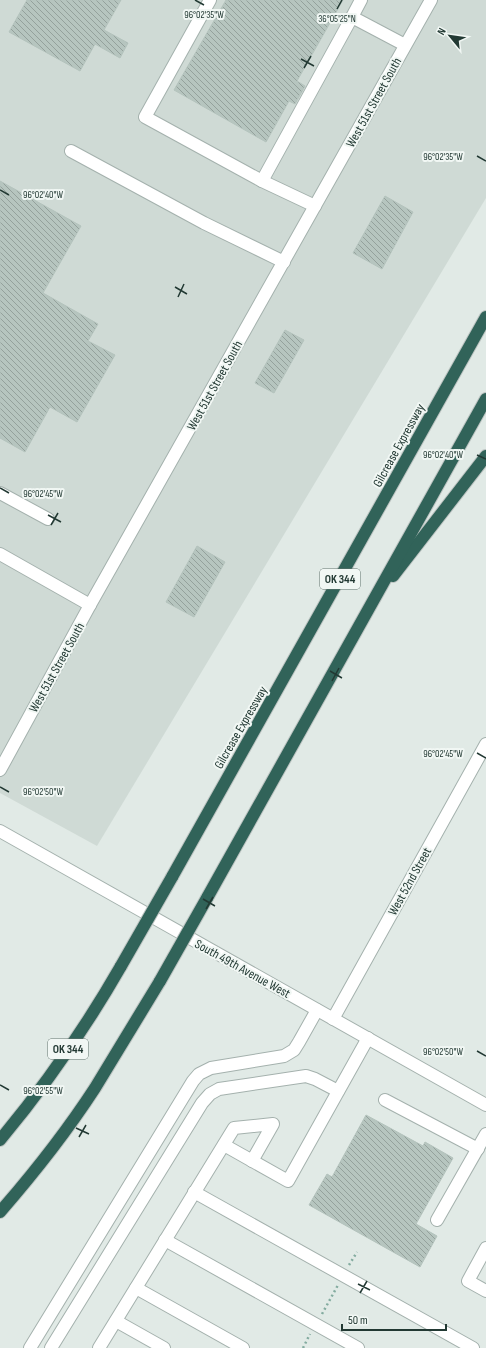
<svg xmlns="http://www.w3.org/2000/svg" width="486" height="1348" font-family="'Sofia Sans Condensed',sans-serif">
<defs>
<pattern id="building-back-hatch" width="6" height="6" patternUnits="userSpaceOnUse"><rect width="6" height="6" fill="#b6c5bf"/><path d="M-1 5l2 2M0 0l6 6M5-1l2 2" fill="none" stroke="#94a19c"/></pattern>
</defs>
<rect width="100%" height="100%" fill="#e1eae6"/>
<path fill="#cfdad5" d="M0,0H486V198L97,846L0,793Z"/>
<g fill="url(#building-back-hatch)" stroke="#b4c3bd">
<path d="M27,0H121L104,30L128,43L120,58L95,44L80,71L9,32Z"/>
<path d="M226,0H343L297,81L305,86L295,104L289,101L266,142L174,90Z"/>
<path d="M0,181L81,226L43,293L98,324L88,341L115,355L77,422L50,407L25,452L0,438Z"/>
<path d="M385,196L413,212L382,269L353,253Z"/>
<path d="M285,330L304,340L274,393L255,383Z"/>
<path d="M197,546L225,562L194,617L166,602Z"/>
<path d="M366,1115L423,1146L425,1142L453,1158L416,1224L437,1236L420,1267L309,1205L327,1174L332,1177Z"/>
</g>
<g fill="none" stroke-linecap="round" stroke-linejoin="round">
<g stroke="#a4b1ad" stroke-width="14">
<g id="minor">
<path d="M210,0L145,117L262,181L315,206"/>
<path d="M361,0L352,17L405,45"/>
<path d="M71,151L204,223L284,262"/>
<path d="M262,181L352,17"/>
<path d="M0,493L48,519"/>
<path d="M0,554L90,605"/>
<path d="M0,770L90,605L431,0"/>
<path d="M0,831L486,1105"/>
<path d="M333,1019L486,744"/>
<path d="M385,1100L478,1149"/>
<path d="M224,1145L288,1181L368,1038"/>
<path d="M194,1192L473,1348"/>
<path d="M437,1220L486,1134"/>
<path d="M165,1240L358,1348"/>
<path d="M486,1248L468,1281L486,1291"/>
<path d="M136,1288L243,1348"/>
<path d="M116,1321L164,1348"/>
<path d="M30,1348L193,1081L199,1074L211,1068L284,1056L294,1050L299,1042L317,1010"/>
<path d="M51,1348L202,1103L210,1094L219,1089L306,1076L315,1079L338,1091"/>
<path d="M99,1348L234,1128L273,1124L252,1161"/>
</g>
</g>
<g stroke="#bdc4c2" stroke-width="14">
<g id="highway">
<path d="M393,576L486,456"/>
<path d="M172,877L486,317"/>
<path d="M207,898L486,399"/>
<path d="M0,1140C45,1086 86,1027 121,966"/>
<path d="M0,1212C34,1173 67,1131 95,1088C117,1052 139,1016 160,981"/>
</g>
</g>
<g stroke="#83ab9f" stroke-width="2.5" stroke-dasharray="2 3" stroke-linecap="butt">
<path d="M349,1265L357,1252"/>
<path d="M322,1314L338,1285"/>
<path d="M303,1348L310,1334"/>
</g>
<use href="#minor" stroke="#fff" stroke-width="12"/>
<use href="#highway" stroke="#316359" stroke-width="12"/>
<g stroke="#bdc4c2" stroke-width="14" stroke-linecap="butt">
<g id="highway-bridge">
<path d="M121,966L172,877"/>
<path d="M160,981L207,898"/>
</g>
</g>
<use href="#highway-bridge" stroke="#316359" stroke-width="12"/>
</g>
<path fill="none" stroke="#223933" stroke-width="1.5" d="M195,0L204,5M337,9L342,0M301,59L314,66M304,68L311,56M477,156L486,161M0,190L9,195M175,287L187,294M178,297L184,284M477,455L486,459M0,488L9,493M48,515L61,522M51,525L58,513M330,671L342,678M332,681L339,668M477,753L486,758M0,787L9,792M203,899L215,906M206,909L213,897M477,1051L486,1056M0,1085L9,1090M76,1128L89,1134M79,1137L86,1125M358,1284L370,1290M360,1293L367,1281"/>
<g text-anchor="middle" stroke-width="4" stroke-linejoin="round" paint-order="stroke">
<g fill="#f1f7f4" stroke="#60726d" stroke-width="1">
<rect x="320" y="569" width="40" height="20" rx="3"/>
<rect x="48" y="1039" width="40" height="20" rx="3"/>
</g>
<g font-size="12" font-weight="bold" fill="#223933">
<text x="340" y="583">OK 344</text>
<text x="68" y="1053">OK 344</text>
</g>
<g font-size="13" fill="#223933" stroke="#f1f7f4">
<text transform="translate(373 102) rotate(-61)" y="5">West 51st Street South</text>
<text transform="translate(214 385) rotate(-61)" y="5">West 51st Street South</text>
<text transform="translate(398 445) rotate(-61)" y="5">Gilcrease Expressway</text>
<text transform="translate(56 667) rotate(-61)" y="5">West 51st Street South</text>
<text transform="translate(240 727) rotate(-60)" y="5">Gilcrease Expressway</text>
<text transform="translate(409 881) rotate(-61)" y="5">West 52nd Street</text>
<text transform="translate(243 968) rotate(29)" y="5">South 49th Avenue West</text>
</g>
</g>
<g font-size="10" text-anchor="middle" fill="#223933" stroke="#f1f7f4" stroke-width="4" stroke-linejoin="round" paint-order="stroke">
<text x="204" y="18">96°02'35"W</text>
<text x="337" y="22">36°05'25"N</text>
<text x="443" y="160">96°02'35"W</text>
<text x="43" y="198">96°02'40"W</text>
<text x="443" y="458">96°02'40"W</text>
<text x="43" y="497">96°02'45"W</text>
<text x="443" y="757">96°02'45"W</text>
<text x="43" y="795">96°02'50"W</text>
<text x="443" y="1055">96°02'50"W</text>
<text x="43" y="1094">96°02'55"W</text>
</g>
<g transform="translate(450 36) rotate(299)" stroke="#f1f7f4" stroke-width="3" paint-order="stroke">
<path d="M0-3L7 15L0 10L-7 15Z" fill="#223933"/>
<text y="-6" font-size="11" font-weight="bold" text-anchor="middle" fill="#223933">N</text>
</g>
<path d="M342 1324v6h104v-6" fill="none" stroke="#223933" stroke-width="2"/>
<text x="348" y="1324" font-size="12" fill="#223933" stroke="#f1f7f4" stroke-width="3" paint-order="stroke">50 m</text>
</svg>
